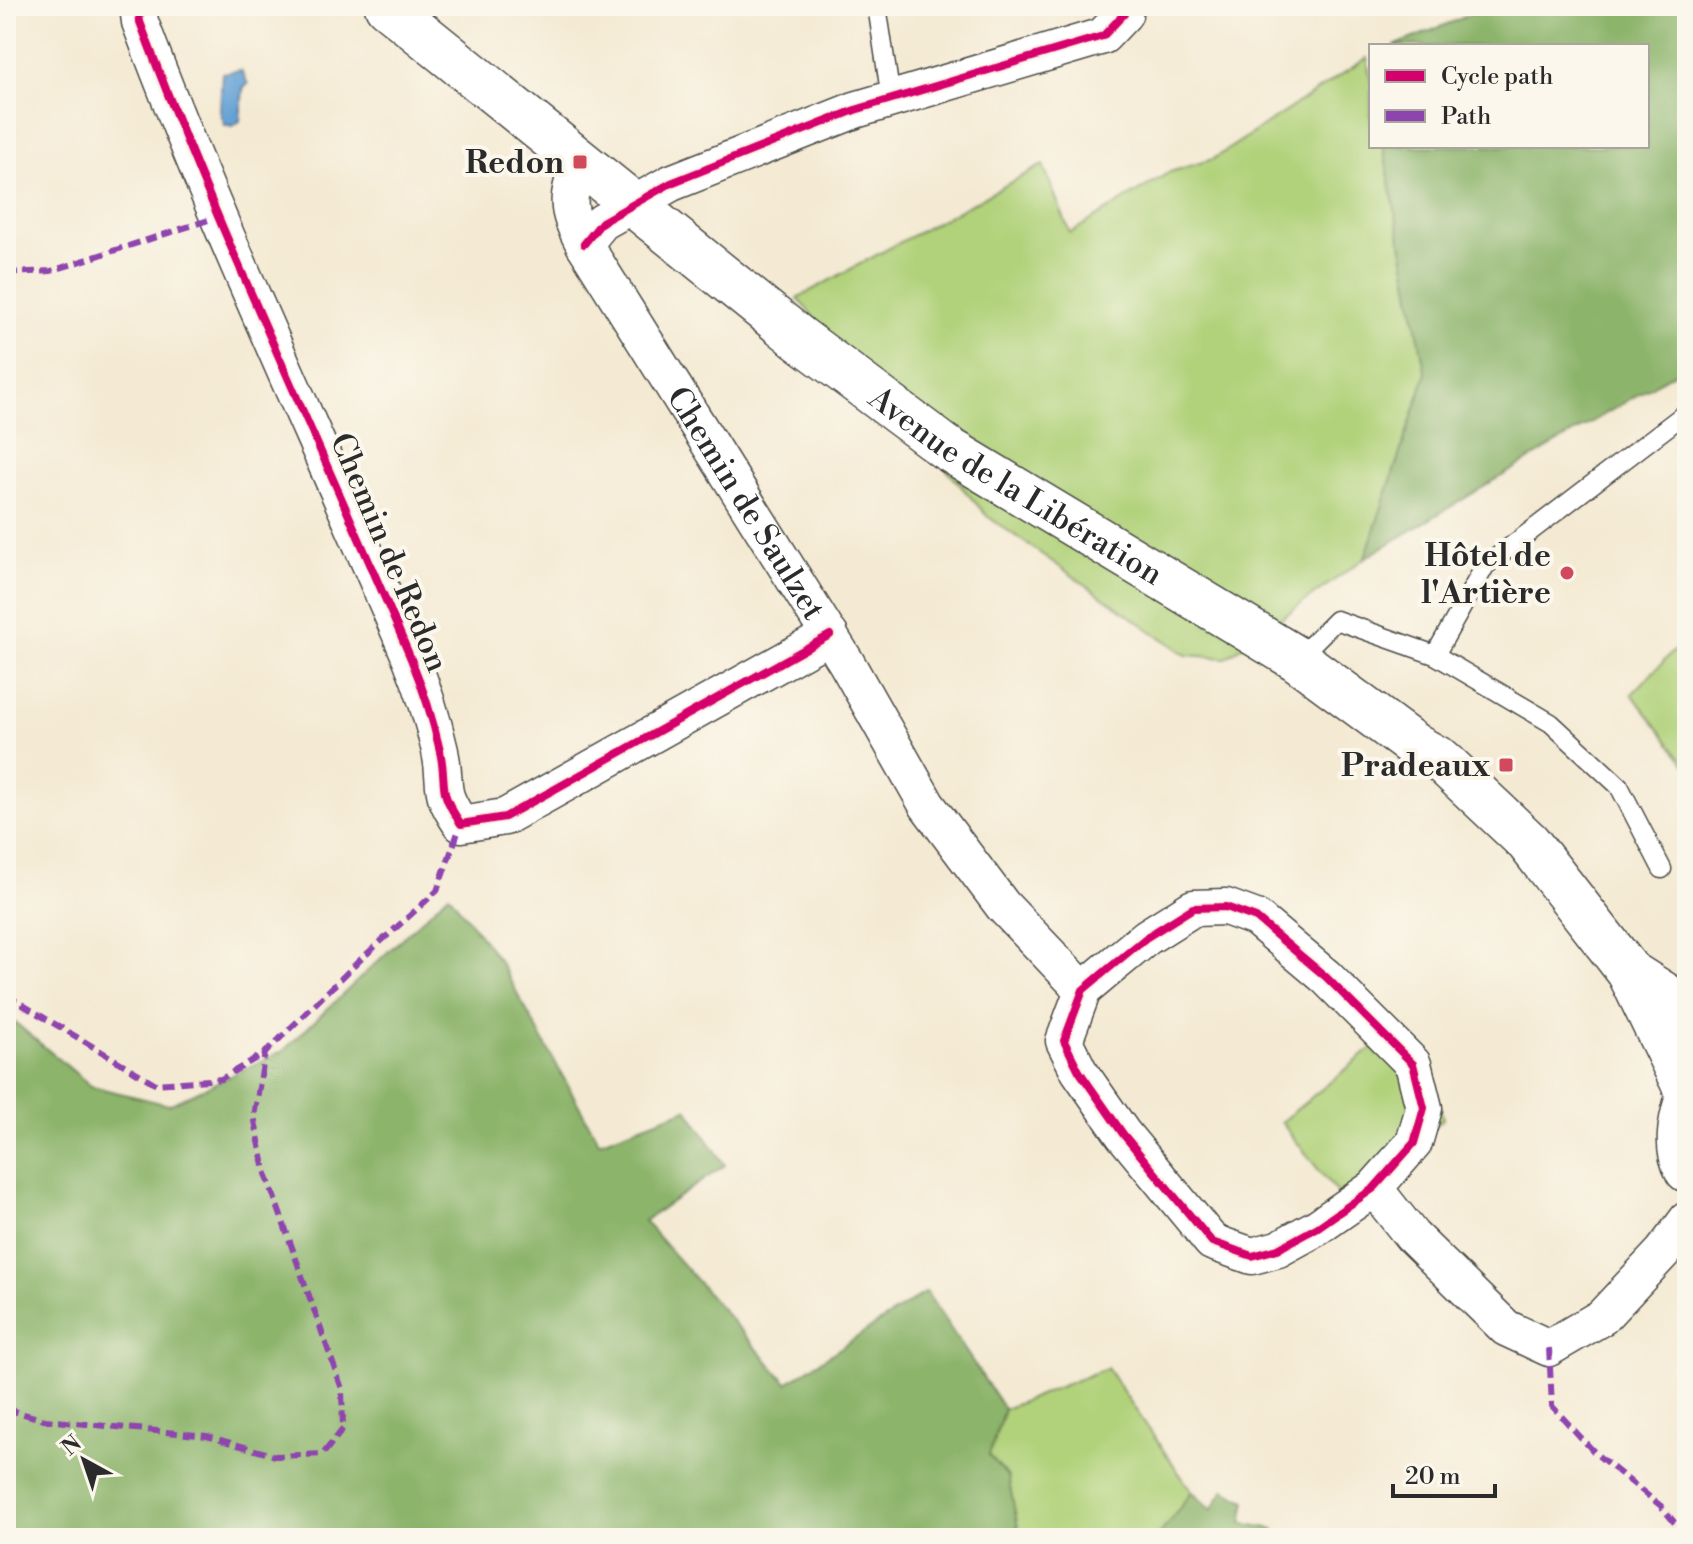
<svg xmlns="http://www.w3.org/2000/svg" width="1693" height="1544" font-family="'Libre Bodoni',serif">
<rect width="100%" height="100%" fill="#fbf7ec"/>
<filter id="ink" filterUnits="userSpaceOnUse"><feTurbulence type="fractalNoise" baseFrequency=".0125" numOctaves="2"/><feDisplacementMap in="SourceGraphic" scale="16" xChannelSelector="R" yChannelSelector="G"/><feConvolveMatrix kernelMatrix="1 2 1 2 8 2 1 2 1" color-interpolation-filters="sRGB"/></filter>
<filter id="wash" filterUnits="userSpaceOnUse"><feTurbulence type="fractalNoise" baseFrequency=".006" numOctaves="4" result="noise"/><feDisplacementMap in="SourceGraphic" scale="32" xChannelSelector="R" yChannelSelector="G"/><feGaussianBlur stdDeviation="1.8" result="paint"/><feColorMatrix in="noise" values="0 0 0 0 0 0 0 0 0 0 0 0 0 0 0 0 0 1.4 0 .05"/><feComposite in="paint" operator="in"/></filter>
<g filter="url(#wash)">
<rect width="100%" height="100%" fill="#f4ead3"/>
<g fill="#b1d27a" stroke="#6e7e52" stroke-width="2">
<path d="M1367,58L1371,81V146H1383L1426,375L1365,558L1226,658L1186,655L987,516L797,298L1043,165L1070,233L1170,172L1213,159Z"/>
<path d="M1687,637V766L1632,694Z"/>
<path d="M1397,1028L1425,1049L1443,1119L1340,1197L1281,1122Z"/>
<path d="M1107,1368L1192,1492L1157,1538H1020L1008,1477L989,1455L1004,1409Z"/>
</g>
<g fill="#8cb46a" stroke="#5c704a" stroke-width="2">
<path d="M1491,6H1687V365L1365,558L1426,375L1383,146H1647V46H1394Z"/>
<path d="M449,894L500,962L599,1142L687,1109L725,1165L644,1221L787,1383L926,1292L1004,1409L989,1455L1008,1477L1020,1538H6V1015L91,1086L169,1105L283,1051Z"/>
<path d="M1224,1490L1246,1501L1242,1523L1274,1529L1269,1538H1157L1192,1492L1212,1510Z"/>
</g>
<path fill="#65a1d5" stroke="#486680" stroke-width="2" d="M241,70L248,84L243,89L240,121L233,126L225,125L220,111L222,73Z"/>
</g>
<g filter="url(#ink)">
<g fill="none" stroke-linecap="round" stroke-linejoin="round">
<g stroke="#494844" stroke-width="21">
<g id="service">
<path d="M877,6L891,99"/>
<path d="M1435,655L1485,566L1687,412"/>
<path d="M1297,659L1336,620L1435,655L1551,723L1619,786L1662,869"/>
</g>
</g>
<g stroke="#494844" stroke-width="39">
<g id="minor">
<path d="M138,6L140,22C221,238 321,446 411,659C423,688 433,720 440,751C448,789 436,787 461,824L505,817L830,635"/>
<path id="s1" d="M580,162C566,199 565,208 584,244L846,662L927,805L1003,906L1083,990"/>
<path d="M584,244L602,222L671,183L855,110L1103,36L1124,14L1121,6"/>
<path d="M1226,907L1256,918L1326,977L1413,1064L1424,1108L1414,1143L1374,1188L1318,1227L1278,1249L1252,1256L1212,1242L1123,1134L1079,1071L1064,1041L1083,990L1108,969L1147,937L1193,908Z"/>
<path d="M1374,1188L1412,1236L1506,1328L1549,1348L1602,1317L1663,1252L1687,1220"/>
</g>
</g>
<g stroke="#494844" stroke-width="47">
<g id="secondary">
<path id="s2" d="M387,6L799,338L945,447L1297,659L1415,746L1442,761L1528,842L1629,972L1687,1091"/>
<path d="M1629,972L1687,1009"/>
<path d="M1687,1100C1680,1123 1675,1148 1687,1170"/>
</g>
</g>
<use href="#service" stroke="#fff" stroke-width="18"/>
<use href="#minor" stroke="#fff" stroke-width="36"/>
<use href="#secondary" stroke="#fff" stroke-width="44"/>
<g stroke="#8e44ad" stroke-width="6" stroke-dasharray="12 6" stroke-linecap="butt">
<path d="M6,273L51,271L218,217"/>
<path d="M6,995L156,1084L221,1079L265,1053L359,961L437,891L461,824"/>
<path d="M1549,1348L1552,1406L1596,1454L1661,1506L1687,1538"/>
<path d="M6,1409L45,1420L207,1436L276,1456L323,1454L343,1429L342,1389L265,1171L254,1116L265,1053"/>
</g>
<g stroke="#fbf7ec" stroke-width="13">
<g id="cycleway">
<path d="M138,6L140,22C221,238 321,446 411,659C423,688 433,720 440,751C448,789 436,787 461,824L505,817L830,635"/>
<path d="M584,244L602,222L671,183L855,110L1103,36L1124,14L1121,6"/>
<path d="M1226,907L1256,918L1326,977L1413,1064L1424,1108L1414,1143L1374,1188L1318,1227L1278,1249L1252,1256L1212,1242L1123,1134L1079,1071L1064,1041L1083,990L1108,969L1147,937L1193,908Z"/>
</g>
</g>
<use href="#cycleway" stroke="#d6006c" stroke-width="8"/>
</g>
</g>
<g fill="#d1495b" stroke="#fbf7ec" stroke-width="3">
<rect x="572" y="154" width="16" height="16" rx="4"/>
<circle cx="1567" cy="573" r="8"/>
<rect x="1498" y="757" width="16" height="16" rx="4"/>
</g>
<g text-anchor="middle" stroke-width="8" stroke-linejoin="round" paint-order="stroke">
<g font-size="32" font-weight="bold" fill="#2b2b2b" stroke="#fbf7ec" text-anchor="end">
<text x="564" y="173">Redon</text>
<text x="1551" y="566">Hôtel de<tspan x="1551" dy="37">l'Artière</tspan></text>
<text x="1490" y="776">Pradeaux</text>
</g>
<g font-size="32" fill="#2b2b2b" stroke="#fbf7ec">
<text dy="11" stroke="none"><textPath href="#s2" startOffset="792">Avenue de la Libération</textPath></text>
<text dy="11" stroke="none"><textPath href="#s1" startOffset="392">Chemin de Saulzet</textPath></text>
<text transform="translate(390 552) rotate(67)" y="11">Chemin de Redon</text>
</g>
</g>
<rect width="1693" height="1544" fill="none" stroke="#fbf7ec" stroke-width="32"/>
<rect x="1369" y="44" width="280" height="104" fill="#fbf7ec" stroke="#a8a59f" stroke-width="2"/>
<rect x="1385" y="70" width="40" height="12" fill="#d6006c" stroke="#a8a59f" stroke-width="2"/>
<text x="1441" y="84" font-size="24" fill="#2b2b2b">Cycle path</text>
<rect x="1385" y="110" width="40" height="12" fill="#8e44ad" stroke="#a8a59f" stroke-width="2"/>
<text x="1441" y="124" font-size="24" fill="#2b2b2b">Path</text>
<g transform="translate(84 1460) rotate(320)" stroke="#fbf7ec" stroke-width="6" paint-order="stroke">
<path d="M0-6L14 30L0 20L-14 30Z" fill="#2b2b2b"/>
<text y="-12" font-size="22" font-weight="bold" text-anchor="middle" fill="#2b2b2b">N</text>
</g>
<path d="M1393 1484v12h102v-12" fill="none" stroke="#2b2b2b" stroke-width="4"/>
<text x="1405" y="1484" font-size="24" fill="#2b2b2b" stroke="#fbf7ec" stroke-width="6" paint-order="stroke">20 m</text>
</svg>
